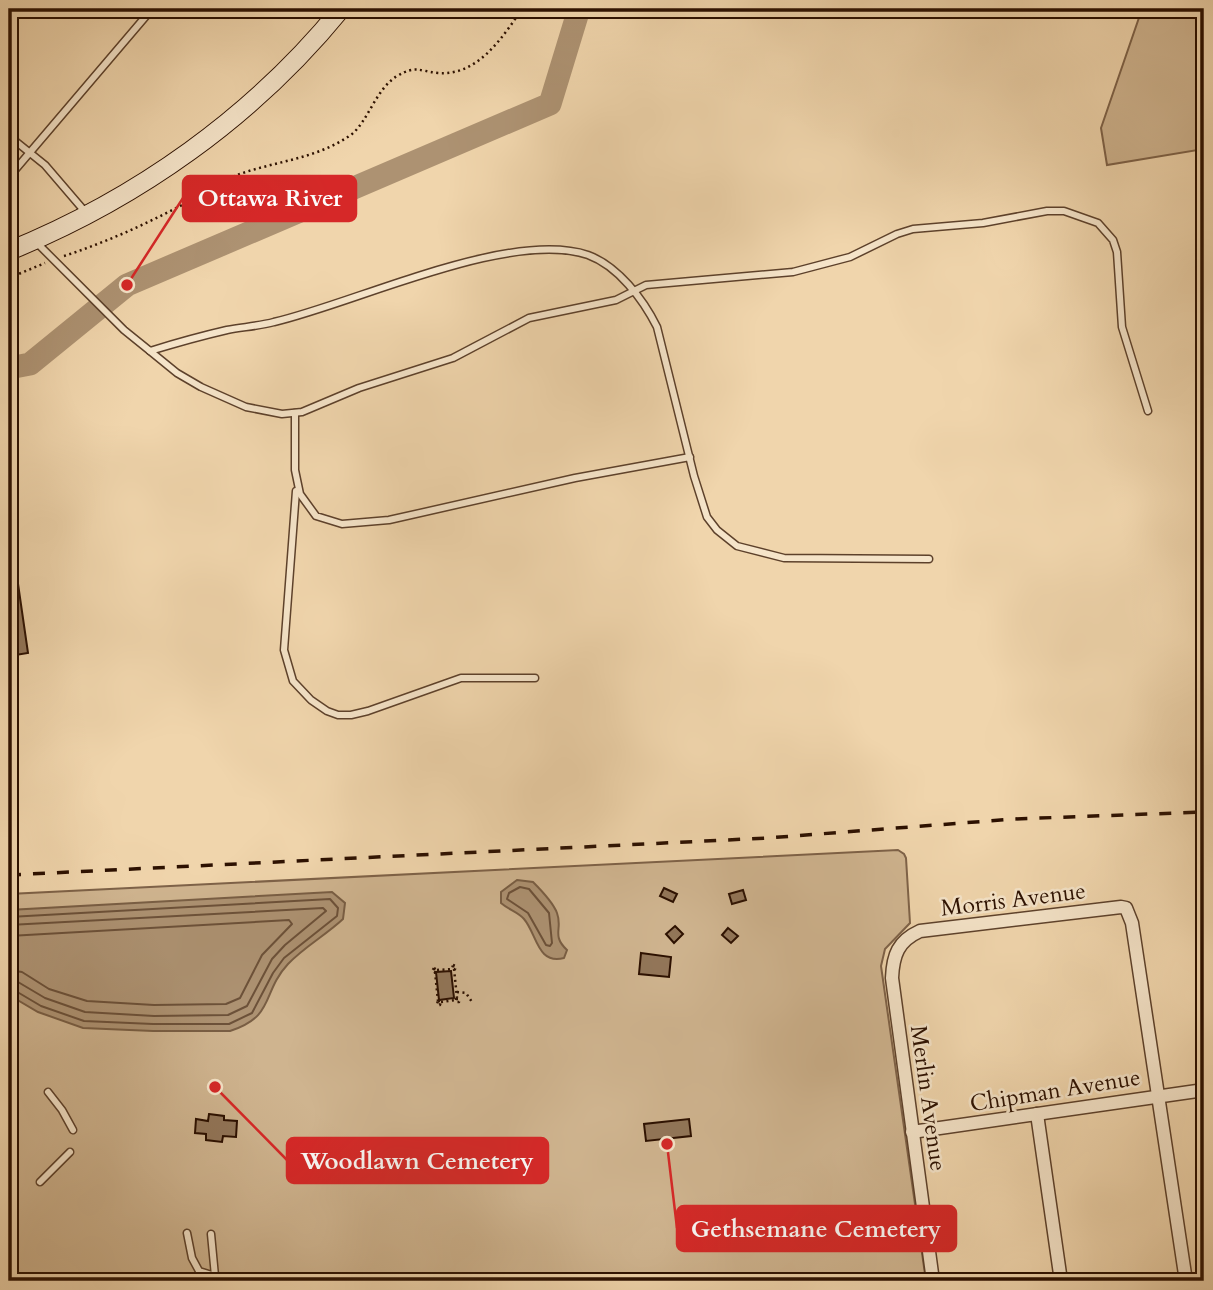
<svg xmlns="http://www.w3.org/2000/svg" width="1213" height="1290" font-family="Cardo,serif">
<rect width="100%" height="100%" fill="#f0d5ac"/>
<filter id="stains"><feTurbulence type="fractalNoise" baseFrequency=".00286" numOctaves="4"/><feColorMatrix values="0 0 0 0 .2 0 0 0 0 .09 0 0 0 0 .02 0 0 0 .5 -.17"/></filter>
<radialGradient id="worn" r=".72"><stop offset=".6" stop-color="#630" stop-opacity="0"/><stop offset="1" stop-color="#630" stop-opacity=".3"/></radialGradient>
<g fill="#cfb48f" stroke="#7e6248" stroke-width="2">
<path d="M1142,9H1204V149L1107,165L1101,128Z"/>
<path d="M898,850L904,854L906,858L910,923L885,949L881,966L926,1281H9V894Z"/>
</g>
<g fill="#ad9272" stroke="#795e44" stroke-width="2">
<path d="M517,880L533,882C541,890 553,902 557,913C563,929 551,935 567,950L564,958C537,965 537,934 524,919C518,912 509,910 501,903V892Z"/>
<path d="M332,892L345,903L343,919C326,935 304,947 288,964C261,993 276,1016 230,1031H153L83,1028L38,1012L9,995V910Z"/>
</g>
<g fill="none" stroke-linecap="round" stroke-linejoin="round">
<g stroke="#6c5139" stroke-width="2">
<path d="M520,887L529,889L549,913L552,943L550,946L546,945L528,913L507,899L509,893Z"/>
<path d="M9,917L330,899L338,908L337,916L284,958L273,973L252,1013L229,1024H153L84,1021L41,1006L14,990L9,989"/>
<path d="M9,925L323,908L326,911L285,945L272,959L247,1006L228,1015L154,1016L85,1012L45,998L18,982L9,981"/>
<path d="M9,936L289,920L292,924L262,955L240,998L226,1004L154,1005L87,1001L49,989L22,972L9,970"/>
</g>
<path stroke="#ad9272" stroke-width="23" d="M9,368L30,364L127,285L550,104L579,9"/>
</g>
<g fill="#927659" stroke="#2c1000" stroke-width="2">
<path d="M16,570L28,653L9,656V571Z"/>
<path d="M664,888L677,894L673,902L660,896Z"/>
<path d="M743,890L746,900L732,904L729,894Z"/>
<path d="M675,926L683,934L674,943L666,934Z"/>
<path d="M728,928L738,936L731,943L722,935Z"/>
<path d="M641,953L671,957L669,977L639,974Z"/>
<path d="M451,971L454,998L439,1000L436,972Z"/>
<path d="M209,1114L224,1116V1120L237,1121L236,1137L223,1136L222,1142L206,1140V1134L195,1133L196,1119L208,1121Z"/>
<path d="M689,1119L691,1136L646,1141L644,1124Z"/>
</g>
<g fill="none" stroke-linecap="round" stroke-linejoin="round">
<g stroke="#5d412b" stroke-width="9">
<g id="lane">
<path d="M9,136L45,165L87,214"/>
<path d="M9,177L152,9"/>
<path d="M36,242L124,330L150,351C176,343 201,336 227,330C243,327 259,326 274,322C356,303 509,229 588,255C618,266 643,299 657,327L694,476L707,517L717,530L737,546L784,558L929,559"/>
<path d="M150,351L177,373L201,387L246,407L282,414L302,412L359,388L453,358L529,318L616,300L646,285L793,272L850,257L897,234L913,229L983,223L1047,211H1064L1098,223L1113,240L1117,252L1122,327L1148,411"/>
<path d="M295,413V470L300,494L316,516L342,524L389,520L575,478L690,457"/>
<path d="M296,491L284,650L293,681L311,700L327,711L338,715H351L368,711L461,678H535"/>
<path d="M48,1092L62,1110L73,1130"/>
<path d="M40,1182L70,1152"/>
<path d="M187,1233L192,1258L199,1271L215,1276L211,1234"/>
</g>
</g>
<g stroke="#5d412b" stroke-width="15">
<g id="street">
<path d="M1037,1114L1061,1281"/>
<path d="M912,1132L1204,1090"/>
<path d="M933,1281L892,978C893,955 898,941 920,931L1121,907L1126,908L1132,923L1186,1281"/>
</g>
</g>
<g stroke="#2c1000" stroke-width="20">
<path id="secondary" d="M9,251C137,199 253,117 341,9"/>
</g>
<g stroke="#2c1000" stroke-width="2.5" stroke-dasharray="2 3.5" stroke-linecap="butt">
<path d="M64,256C107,242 146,224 186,203C203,195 219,182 237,175C275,161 318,159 352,134C368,121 376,89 397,76C416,65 419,71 438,73C478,76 502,38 522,9"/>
<path d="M9,278L45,263"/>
<path d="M453,965L456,966L455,969H452Z"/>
<path d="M434,968L437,970L435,972L432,971Z"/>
<path d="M454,969L457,998"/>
<path d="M437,970L452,969"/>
<path d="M435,972L438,1001"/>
<path d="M457,992L466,993L472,1002"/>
<rect x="456" y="999" width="3" height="3"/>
<path d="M438,1001H441L440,1005L437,1004Z"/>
<path d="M441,1002L455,1000"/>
</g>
<use href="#lane" stroke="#f5e4c9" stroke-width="6"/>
<use href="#street" stroke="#f5e4c9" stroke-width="12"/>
<use href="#secondary" stroke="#f5e4c9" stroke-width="18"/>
<path stroke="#2c1000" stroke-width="3.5" stroke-dasharray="12 12" stroke-linecap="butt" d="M9,875L767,838L1014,819L1204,812"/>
</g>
<g text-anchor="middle" stroke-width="5" stroke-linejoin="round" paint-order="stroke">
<g font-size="23" fill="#2c1000" stroke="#f5e4c9">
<text transform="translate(1013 899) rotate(-7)" y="8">Morris Avenue</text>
<text transform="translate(1055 1090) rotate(-9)" y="8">Chipman Avenue</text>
<text transform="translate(929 1098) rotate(82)" y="8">Merlin Avenue</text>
</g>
</g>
<path fill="none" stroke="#d62828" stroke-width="2.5" d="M127 285L183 198M215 1087L287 1160M667 1144L677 1228"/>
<g fill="#d62828" stroke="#f5e4c9" stroke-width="2.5">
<circle cx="127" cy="285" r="7"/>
<circle cx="215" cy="1087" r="7"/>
<circle cx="667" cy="1144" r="7"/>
</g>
<g fill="#d62828" stroke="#d62828" stroke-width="2.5">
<rect x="183" y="176" width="173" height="45" rx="7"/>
<rect x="287" y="1138" width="261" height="45" rx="7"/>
<rect x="677" y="1206" width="279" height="45" rx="7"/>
</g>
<g font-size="24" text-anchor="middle" font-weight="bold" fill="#fff">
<text x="270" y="206">Ottawa River</text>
<text x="417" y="1169">Woodlawn Cemetery</text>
<text x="816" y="1237">Gethsemane Cemetery</text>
</g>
<rect width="1213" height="1290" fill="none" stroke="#f0d5ac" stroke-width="35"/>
<rect x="10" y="10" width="1192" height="1269" fill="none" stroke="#2c1000" stroke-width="3.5"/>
<rect x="18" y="18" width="1178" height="1255" fill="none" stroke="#2c1000" stroke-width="2"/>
<rect width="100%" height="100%" filter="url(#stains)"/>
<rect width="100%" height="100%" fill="url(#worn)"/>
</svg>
